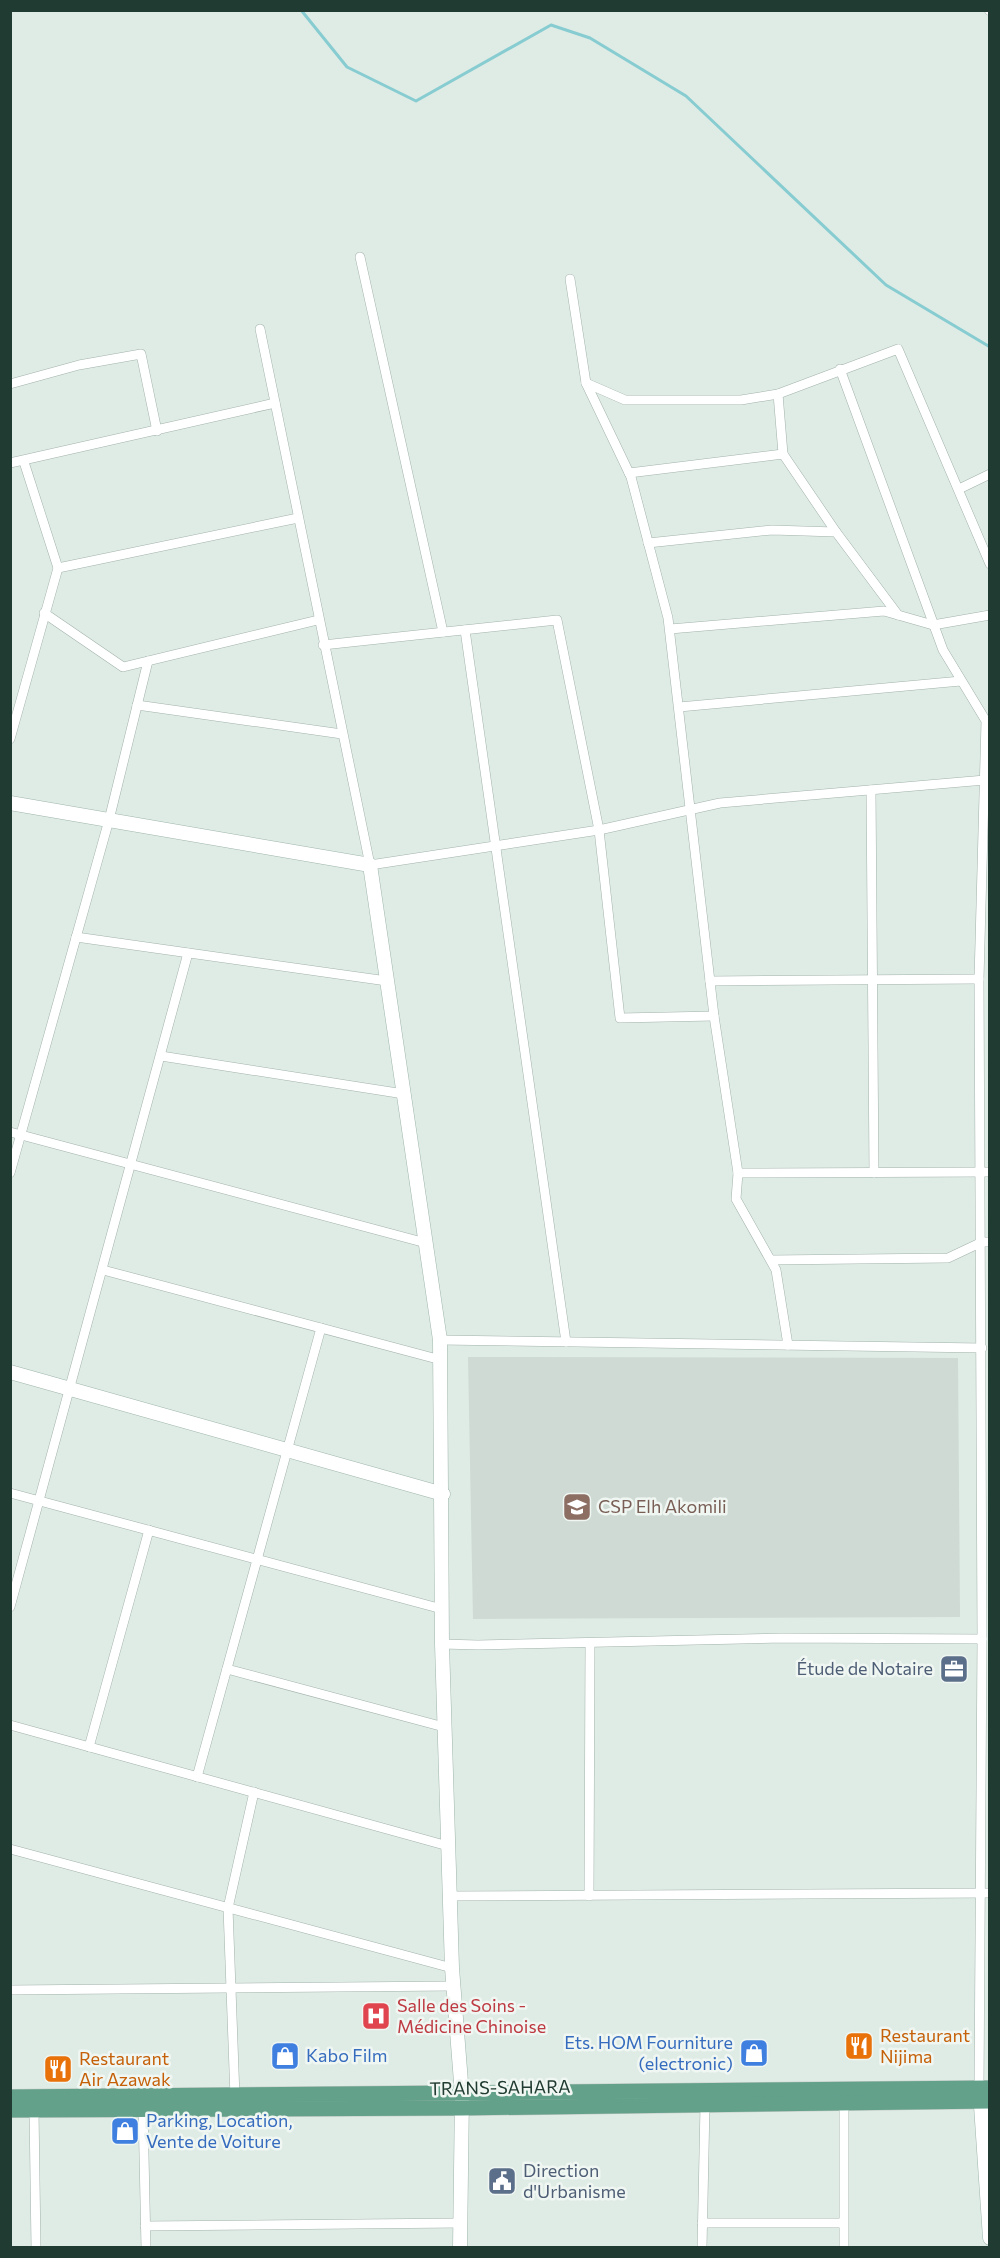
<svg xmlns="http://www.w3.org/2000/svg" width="1000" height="2258" font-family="Commissioner,sans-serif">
<rect width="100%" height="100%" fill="#dfebe5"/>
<path fill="#cedad3" d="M468,1357L958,1358L960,1617L473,1619Z"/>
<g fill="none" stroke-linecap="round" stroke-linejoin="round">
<path stroke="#86ccd1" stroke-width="3" d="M301,10L347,67L416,101L551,25L590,38L686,96L886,285L990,347"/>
<g stroke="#a2b3ab" stroke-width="10">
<g id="street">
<path d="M989,10L990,11"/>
<path d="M360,257L443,632"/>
<path d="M570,279L586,383L631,477L668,618L714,1016L738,1173L736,1199L776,1270L788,1345"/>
<path d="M260,329L370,865L599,830L720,803L985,780"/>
<path d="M840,369L943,650L986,721L979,979L982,1639L979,2089"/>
<path d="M586,383L625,400H741L778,394L898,349L990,564"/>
<path d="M10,384L79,365L141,354L157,431"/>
<path d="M778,394L783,454"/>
<path d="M10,463L275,403"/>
<path d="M629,473L783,454L836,532"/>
<path d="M959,489L990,474"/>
<path d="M648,543L772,530L836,532L898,615"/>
<path d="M58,568L298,518"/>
<path d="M44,613L123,667L318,620"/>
<path d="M670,629L884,611L933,625L990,615"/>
<path d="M465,630L566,1342"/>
<path d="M323,645L557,620L599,830L620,1018L714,1016"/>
<path d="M137,705L342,734"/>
<path d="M679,707L961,681"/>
<path d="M10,739L58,568L24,462"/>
<path d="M871,790L874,1173"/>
<path d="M76,937L387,981"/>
<path d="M710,981L979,979"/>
<path d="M161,1056L404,1094"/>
<path d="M10,1132L426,1243"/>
<path d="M10,1173L109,820L148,661"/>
<path d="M738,1173L990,1172"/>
<path d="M771,1260L948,1258L982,1242H990"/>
<path d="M103,1270L441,1360"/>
<path d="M440,1340L982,1348"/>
<path d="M10,1493L442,1609"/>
<path d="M10,1607L188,953"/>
<path d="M442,1644L478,1645L781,1638L982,1639"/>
<path d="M227,1669L444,1727"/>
<path d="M10,1725L448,1846"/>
<path d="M89,1747L149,1530"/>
<path d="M197,1777L321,1328"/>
<path d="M10,1849L452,1968"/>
<path d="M450,1896L990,1893"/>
<path d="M589,1896L590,1643"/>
<path d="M10,1990L454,1986"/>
<path d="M235,2097L228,1908L254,1792"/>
<path d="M143,2109L146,2248"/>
<path d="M34,2110L36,2248"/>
<path d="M702,2223H843"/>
<path d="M145,2226L461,2223"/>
<path d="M702,2248L705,2105"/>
<path d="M844,2248V2104"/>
</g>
</g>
<g stroke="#9eb6ab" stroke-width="15">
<g id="secondary">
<path d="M10,803L370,865L440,1340L442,1644L452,1968L462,2095L460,2248"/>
<path d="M10,1372L443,1494"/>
<path d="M980,2091L990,2238"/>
</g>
</g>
<g stroke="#c1c8c5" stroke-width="16">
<g id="primary">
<path d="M10,2097L990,2088"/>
<path d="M10,2110L461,2108L990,2101"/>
</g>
</g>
<use href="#street" stroke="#fff" stroke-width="9"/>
<use href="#secondary" stroke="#fff" stroke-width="14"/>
<use href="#primary" stroke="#63a18b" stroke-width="15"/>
</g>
<defs>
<g id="school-square" transform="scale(1.5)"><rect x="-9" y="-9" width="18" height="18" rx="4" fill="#8d6e63" stroke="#f0f7f3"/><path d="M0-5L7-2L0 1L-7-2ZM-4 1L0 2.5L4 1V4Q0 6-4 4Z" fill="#fff"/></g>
<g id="office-square" transform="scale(1.5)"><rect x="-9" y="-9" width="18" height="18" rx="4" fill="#5c6f8a" stroke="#f0f7f3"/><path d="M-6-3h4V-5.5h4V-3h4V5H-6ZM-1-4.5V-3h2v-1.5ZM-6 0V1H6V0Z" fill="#fff"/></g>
<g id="hospital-square" transform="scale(1.5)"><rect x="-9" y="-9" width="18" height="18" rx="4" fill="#e0444e" stroke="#f0f7f3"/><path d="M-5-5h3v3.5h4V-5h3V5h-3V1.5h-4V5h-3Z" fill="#fff"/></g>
<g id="restaurant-square" transform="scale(1.5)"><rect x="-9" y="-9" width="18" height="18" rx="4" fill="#e8710a" stroke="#f0f7f3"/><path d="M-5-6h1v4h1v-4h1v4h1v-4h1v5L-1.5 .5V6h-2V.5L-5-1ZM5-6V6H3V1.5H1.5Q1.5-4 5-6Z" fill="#fff"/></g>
<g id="shop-square" transform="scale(1.5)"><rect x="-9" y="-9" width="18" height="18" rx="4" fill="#3f7fe0" stroke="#f0f7f3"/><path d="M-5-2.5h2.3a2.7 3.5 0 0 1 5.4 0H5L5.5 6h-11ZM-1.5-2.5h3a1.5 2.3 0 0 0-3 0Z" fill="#fff"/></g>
<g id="civic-square" transform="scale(1.5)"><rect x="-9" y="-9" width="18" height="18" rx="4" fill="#5c6f8a" stroke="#f0f7f3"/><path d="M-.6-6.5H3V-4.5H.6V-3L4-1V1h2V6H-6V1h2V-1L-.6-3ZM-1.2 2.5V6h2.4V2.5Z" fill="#fff"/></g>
</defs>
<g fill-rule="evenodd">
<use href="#school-square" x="577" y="1507"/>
<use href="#office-square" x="954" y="1669"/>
<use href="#hospital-square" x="376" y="2016"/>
<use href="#restaurant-square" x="859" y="2046"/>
<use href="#shop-square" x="754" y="2053"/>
<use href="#shop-square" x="285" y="2056"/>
<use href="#restaurant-square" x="58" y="2069"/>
<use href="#shop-square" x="125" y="2131"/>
<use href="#civic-square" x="502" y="2181"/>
</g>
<g text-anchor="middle" stroke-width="5" stroke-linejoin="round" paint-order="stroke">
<g font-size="18" fill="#785e54" stroke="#f0f7f3" text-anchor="start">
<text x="598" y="1513">CSP Elh Akomili</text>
</g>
<g font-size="18" fill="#4e5e75" stroke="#f0f7f3" text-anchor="end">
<text x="933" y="1675">Étude de Notaire</text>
<text x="523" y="2177" text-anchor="start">Direction<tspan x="523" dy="21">d'Urbanisme</tspan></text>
</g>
<g font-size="18" fill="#be3a42" stroke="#f0f7f3" text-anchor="start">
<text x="397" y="2012">Salle des Soins -<tspan x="397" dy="21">Médicine Chinoise</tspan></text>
</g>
<g font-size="18" fill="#c56008" stroke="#f0f7f3" text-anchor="start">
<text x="880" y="2042">Restaurant<tspan x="880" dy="21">Nijima</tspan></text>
<text x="79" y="2065">Restaurant<tspan x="79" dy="21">Air Azawak</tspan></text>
</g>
<g font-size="18" fill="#366cbe" stroke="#f0f7f3" text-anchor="start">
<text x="733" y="2049" text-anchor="end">Ets. HOM Fourniture<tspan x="733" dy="21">(electronic)</tspan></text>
<text x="306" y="2062">Kabo Film</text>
<text x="146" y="2127">Parking, Location,<tspan x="146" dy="21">Vente de Voiture</tspan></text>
</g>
<g font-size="18" fill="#203b31" stroke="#f0f7f3">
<text transform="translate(500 2088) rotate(-1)" y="6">TRANS-SAHARA</text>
</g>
</g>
<rect width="1000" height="2258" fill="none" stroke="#203b31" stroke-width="24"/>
</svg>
